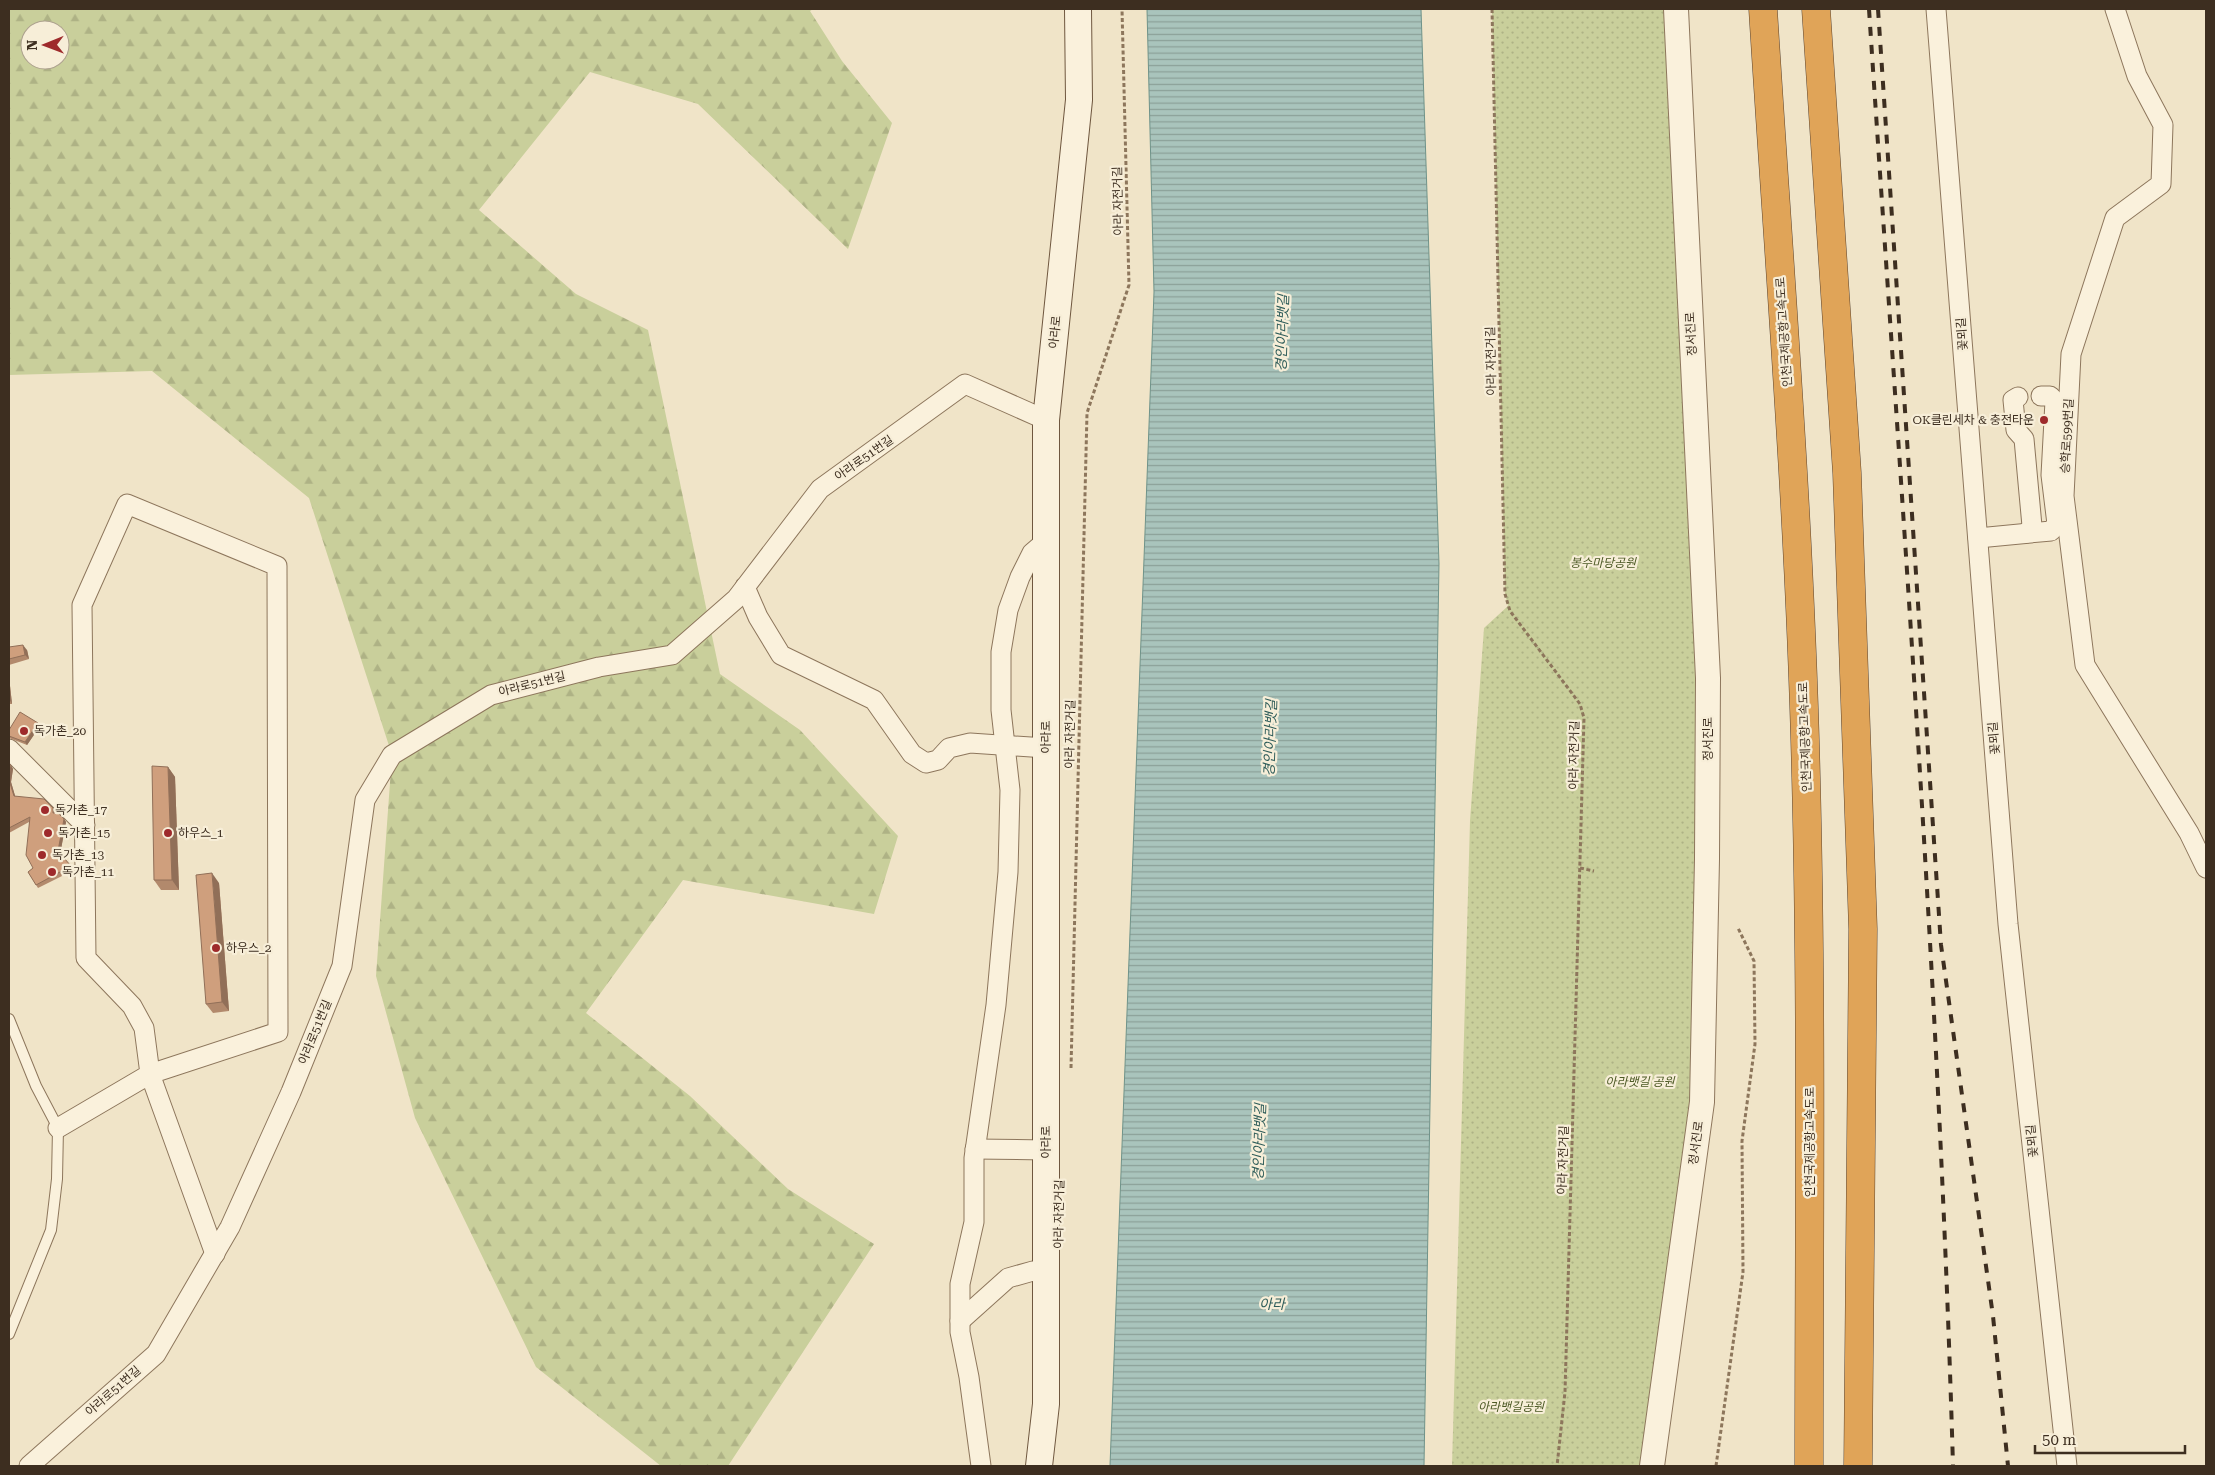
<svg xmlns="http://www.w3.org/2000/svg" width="2215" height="1475" font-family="'Roboto Serif','Noto Sans KR',serif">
<defs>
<pattern id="grass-dots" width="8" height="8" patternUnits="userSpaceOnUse" patternTransform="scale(1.25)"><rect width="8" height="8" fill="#c9cf9b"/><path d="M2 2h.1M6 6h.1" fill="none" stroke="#aeb285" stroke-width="1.8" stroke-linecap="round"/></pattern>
<pattern id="forest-firs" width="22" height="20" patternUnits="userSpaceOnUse" patternTransform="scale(1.25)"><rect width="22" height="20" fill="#c9cf9b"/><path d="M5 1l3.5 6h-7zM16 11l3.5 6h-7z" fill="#aeb285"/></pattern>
<pattern id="water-rules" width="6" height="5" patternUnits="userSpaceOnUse" patternTransform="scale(1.25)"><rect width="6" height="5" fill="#a9c4bc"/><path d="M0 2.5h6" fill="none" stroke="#8ba098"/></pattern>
</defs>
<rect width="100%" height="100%" fill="#f0e4c8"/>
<path fill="url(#grass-dots)" d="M1492,9H1675L1708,678L1702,1102L1652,1466H1452L1470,821L1484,628L1508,606L1505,594Z"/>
<path fill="url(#forest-firs)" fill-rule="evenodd" d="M9,9H813L810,11L842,61L892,123L848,249L698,104L590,72L479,210L576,294L648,330L720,674L800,730L898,836L874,914L683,880L586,1013L690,1096L788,1189L874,1244L728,1466H661L536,1367L415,1118L376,976L392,755L309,498L152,371L9,375ZM30,30H60V60H30Z"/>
<path fill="url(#water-rules)" stroke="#6f938a" d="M1147,9H1421L1439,564L1424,1466H1110L1154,292Z"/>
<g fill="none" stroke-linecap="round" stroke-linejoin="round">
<g stroke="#8d765c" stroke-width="12">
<path id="service" d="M9,1019L36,1086L58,1128L57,1179L51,1230L9,1334"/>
</g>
<g stroke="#8d765c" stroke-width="21">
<g id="minor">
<path d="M1936,9L2008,924L2067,1466"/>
<path d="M2115,9L2137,76L2163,125L2161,184L2115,218L2071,354L2064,496L2085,665L2189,833L2206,868"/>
<path d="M2018,397L2013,400L2016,430L2024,439L2032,526L2027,533"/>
<path d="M1978,538L2051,531L2057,524L2051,475L2055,401L2050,396H2041"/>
<path d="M745,587L758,617L781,655L874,700L912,754L926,763L938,760L949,748L970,743L1046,748"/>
<path d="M9,749L85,825"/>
<path d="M58,1128L150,1074L278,1032L277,566L127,504L82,605L86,958L132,1006L144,1028L150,1074L215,1254"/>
<path d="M975,1149L1046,1150"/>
<path d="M960,1321L1008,1278L1033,1271L1046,1270"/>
<path d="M29,1466L156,1354L230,1227L291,1092L342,966L365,800L392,755L491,695L599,667L672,655L736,599L820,489L965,384L1046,420"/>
<path d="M981,1466L969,1377L960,1332V1284L974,1222V1158L996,1005L1008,872L1010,790L1001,710V652L1008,610L1020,577L1032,553L1046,541"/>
</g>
</g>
<g stroke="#8d765c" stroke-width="26">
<path id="tertiary" d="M1652,1466L1702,1102L1707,859L1708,678L1676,9"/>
</g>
<g stroke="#6f573f" stroke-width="28">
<path id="secondary" d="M1039,1466L1046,1404V420L1079,100L1078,9"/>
</g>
<g stroke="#5b4430" stroke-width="29">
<g id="motorway">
<path d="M1763,9C1779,265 1800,521 1806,777C1812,1007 1809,1237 1809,1466"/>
<path d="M1816,9L1847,473L1863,929L1858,1466"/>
</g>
</g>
<g stroke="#8d765c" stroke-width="3" stroke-dasharray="4 2.5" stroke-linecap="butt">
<path d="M1492,9L1505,594L1510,611L1580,704L1584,718L1565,1392L1557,1466"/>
<path d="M1580,868L1594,871"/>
<path d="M1071,1068L1087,413L1129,285L1122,9"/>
<path d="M1716,1466L1743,1272L1742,1141L1755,1044L1754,961L1738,928"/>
</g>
<use href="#service" stroke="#faf1dc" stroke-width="10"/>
<use href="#minor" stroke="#faf1dc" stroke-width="19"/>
<use href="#tertiary" stroke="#faf1dc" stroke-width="24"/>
<use href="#secondary" stroke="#faf1dc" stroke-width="26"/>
<use href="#motorway" stroke="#e0a458" stroke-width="28"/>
<g stroke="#3d2e20" stroke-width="4" stroke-dasharray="9 9" stroke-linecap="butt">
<path d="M1869,9C1901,494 1939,980 1953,1466"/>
<path d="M1878,9L1941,945L1993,1316L2008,1466"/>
</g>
</g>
<g fill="#b2896c">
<path d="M9,647L27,650L29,659L9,665Z"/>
<path d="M9,677L12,704H9Z"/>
<path d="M38,723L40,726L27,745L9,738V730Z"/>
<path d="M9,764L13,769L11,782L15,796L55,811V813L64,819L66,822L60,854L74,870L38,888L28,872L33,868L29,822L9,833Z"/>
<path d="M168,767L175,777L179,890H161L154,880Z"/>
<path d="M219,883L229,1011L213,1013L206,1004Z"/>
</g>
<g fill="#916f58">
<path d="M23,645L27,650L29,659L25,655Z"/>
<path d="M9,677L12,704L9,699Z"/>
<path d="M38,723L40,726L27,745L25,742Z"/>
<path d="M11,765L13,769L11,782L16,799L14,796L9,780Z"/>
<path d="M168,767L175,777L179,890L172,880Z"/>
<path d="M64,819L66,822L60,855L58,851Z"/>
<path d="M212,873L219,883L229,1011L222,1002Z"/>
</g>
<g fill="#cf9f7d" stroke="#916f58">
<path d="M23,645L25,655L9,659V647Z"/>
<path d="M20,712L38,723L25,742L9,736V730Z"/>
<path d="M9,764L11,765L9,778Z"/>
<path d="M152,766L168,767L172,880H154Z"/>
<path d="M9,780L14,796L44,799L53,808V813H58L64,819L58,851L71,866L36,885L28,872L33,868L26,855L30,817L9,828Z"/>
<path d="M212,873L222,1002L206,1004L196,875Z"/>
</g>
<g fill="#9e2a2b" stroke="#f7eed8" stroke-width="2">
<circle cx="2044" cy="420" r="5"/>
<circle cx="24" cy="731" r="5"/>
<circle cx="45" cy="810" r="5"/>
<circle cx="48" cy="833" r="5"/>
<circle cx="168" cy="833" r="5"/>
<circle cx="42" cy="855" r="5"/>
<circle cx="52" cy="872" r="5"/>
<circle cx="216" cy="948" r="5"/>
</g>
<g text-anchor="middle" stroke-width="4.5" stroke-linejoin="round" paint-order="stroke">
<g font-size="12" fill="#3d2e20" stroke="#f7eed8">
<text transform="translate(1118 201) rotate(-91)" y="4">아라 자전거길</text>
<text transform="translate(1055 332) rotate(-84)" y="4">아라로</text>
<text transform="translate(1784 332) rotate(-94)" y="4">인천국제공항고속도로</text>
<text transform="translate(1691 334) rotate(-93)" y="4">정서진로</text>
<text transform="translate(1962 334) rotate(-94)" y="4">꽃뫼길</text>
<text transform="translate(1491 361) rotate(-91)" y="4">아라 자전거길</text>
<text transform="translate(2067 436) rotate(-87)" y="4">승학로599번길</text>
<text transform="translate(864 458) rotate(-35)" y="4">아라로51번길</text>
<text transform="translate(532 684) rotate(-14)" y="4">아라로51번길</text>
<text transform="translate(1070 734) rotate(-89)" y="4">아라 자전거길</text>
<text transform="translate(1046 737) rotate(-90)" y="4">아라로</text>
<text transform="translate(1805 737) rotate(-92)" y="4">인천국제공항고속도로</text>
<text transform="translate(1994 738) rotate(-95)" y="4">꽃뫼길</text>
<text transform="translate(1708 739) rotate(-90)" y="4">정서진로</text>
<text transform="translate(1574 755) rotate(-89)" y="4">아라 자전거길</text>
<text transform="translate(315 1032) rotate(-68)" y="4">아라로51번길</text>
<text transform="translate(2032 1141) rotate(-96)" y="4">꽃뫼길</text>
<text transform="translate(1046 1142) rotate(-90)" y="4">아라로</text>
<text transform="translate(1810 1142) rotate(-90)" y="4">인천국제공항고속도로</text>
<text transform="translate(1696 1143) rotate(-82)" y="4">정서진로</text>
<text transform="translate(1563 1160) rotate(-88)" y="4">아라 자전거길</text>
<text transform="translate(1059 1214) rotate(-89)" y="4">아라 자전거길</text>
<text transform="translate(113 1391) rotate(-41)" y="4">아라로51번길</text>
</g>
<g font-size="12" fill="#3d2e20" stroke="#f7eed8" text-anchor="start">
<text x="2034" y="424" text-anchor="end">OK클린세차 &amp; 충전타운</text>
<text x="34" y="735">독가촌_20</text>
<text x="55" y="814">독가촌_17</text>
<text x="58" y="837">독가촌_15</text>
<text x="178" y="837">하우스_1</text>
<text x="52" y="859">독가촌_13</text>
<text x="62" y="876">독가촌_11</text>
<text x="226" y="952">하우스_2</text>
</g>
<g font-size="12" font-style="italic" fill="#4d5a26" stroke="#f7eed8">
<text x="1603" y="567">봉수마당공원</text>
<text x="1640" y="1086">아라뱃길 공원</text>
<text x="1511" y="1411">아라뱃길공원</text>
</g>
<g font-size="14" font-style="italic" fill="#2f5d5a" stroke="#f7eed8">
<text transform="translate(1282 333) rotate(-88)" y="5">경인아라뱃길</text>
<text transform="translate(1270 738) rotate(-88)" y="5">경인아라뱃길</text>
<text transform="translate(1259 1142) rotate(-88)" y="5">경인아라뱃길</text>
<text x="1272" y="1309">아라</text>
</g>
</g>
<rect width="2215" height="1475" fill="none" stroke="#3d2e20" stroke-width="20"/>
<g transform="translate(45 45) rotate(269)"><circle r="24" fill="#f7eed8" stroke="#ada18e"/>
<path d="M0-4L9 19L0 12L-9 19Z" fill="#9e2a2b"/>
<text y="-8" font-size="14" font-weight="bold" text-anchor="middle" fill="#3d2e20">N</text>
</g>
<path d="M2035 1445v8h150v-8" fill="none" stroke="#3d2e20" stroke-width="2.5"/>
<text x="2042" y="1445" font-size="15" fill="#3d2e20" stroke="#f7eed8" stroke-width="4" paint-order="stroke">50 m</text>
</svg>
